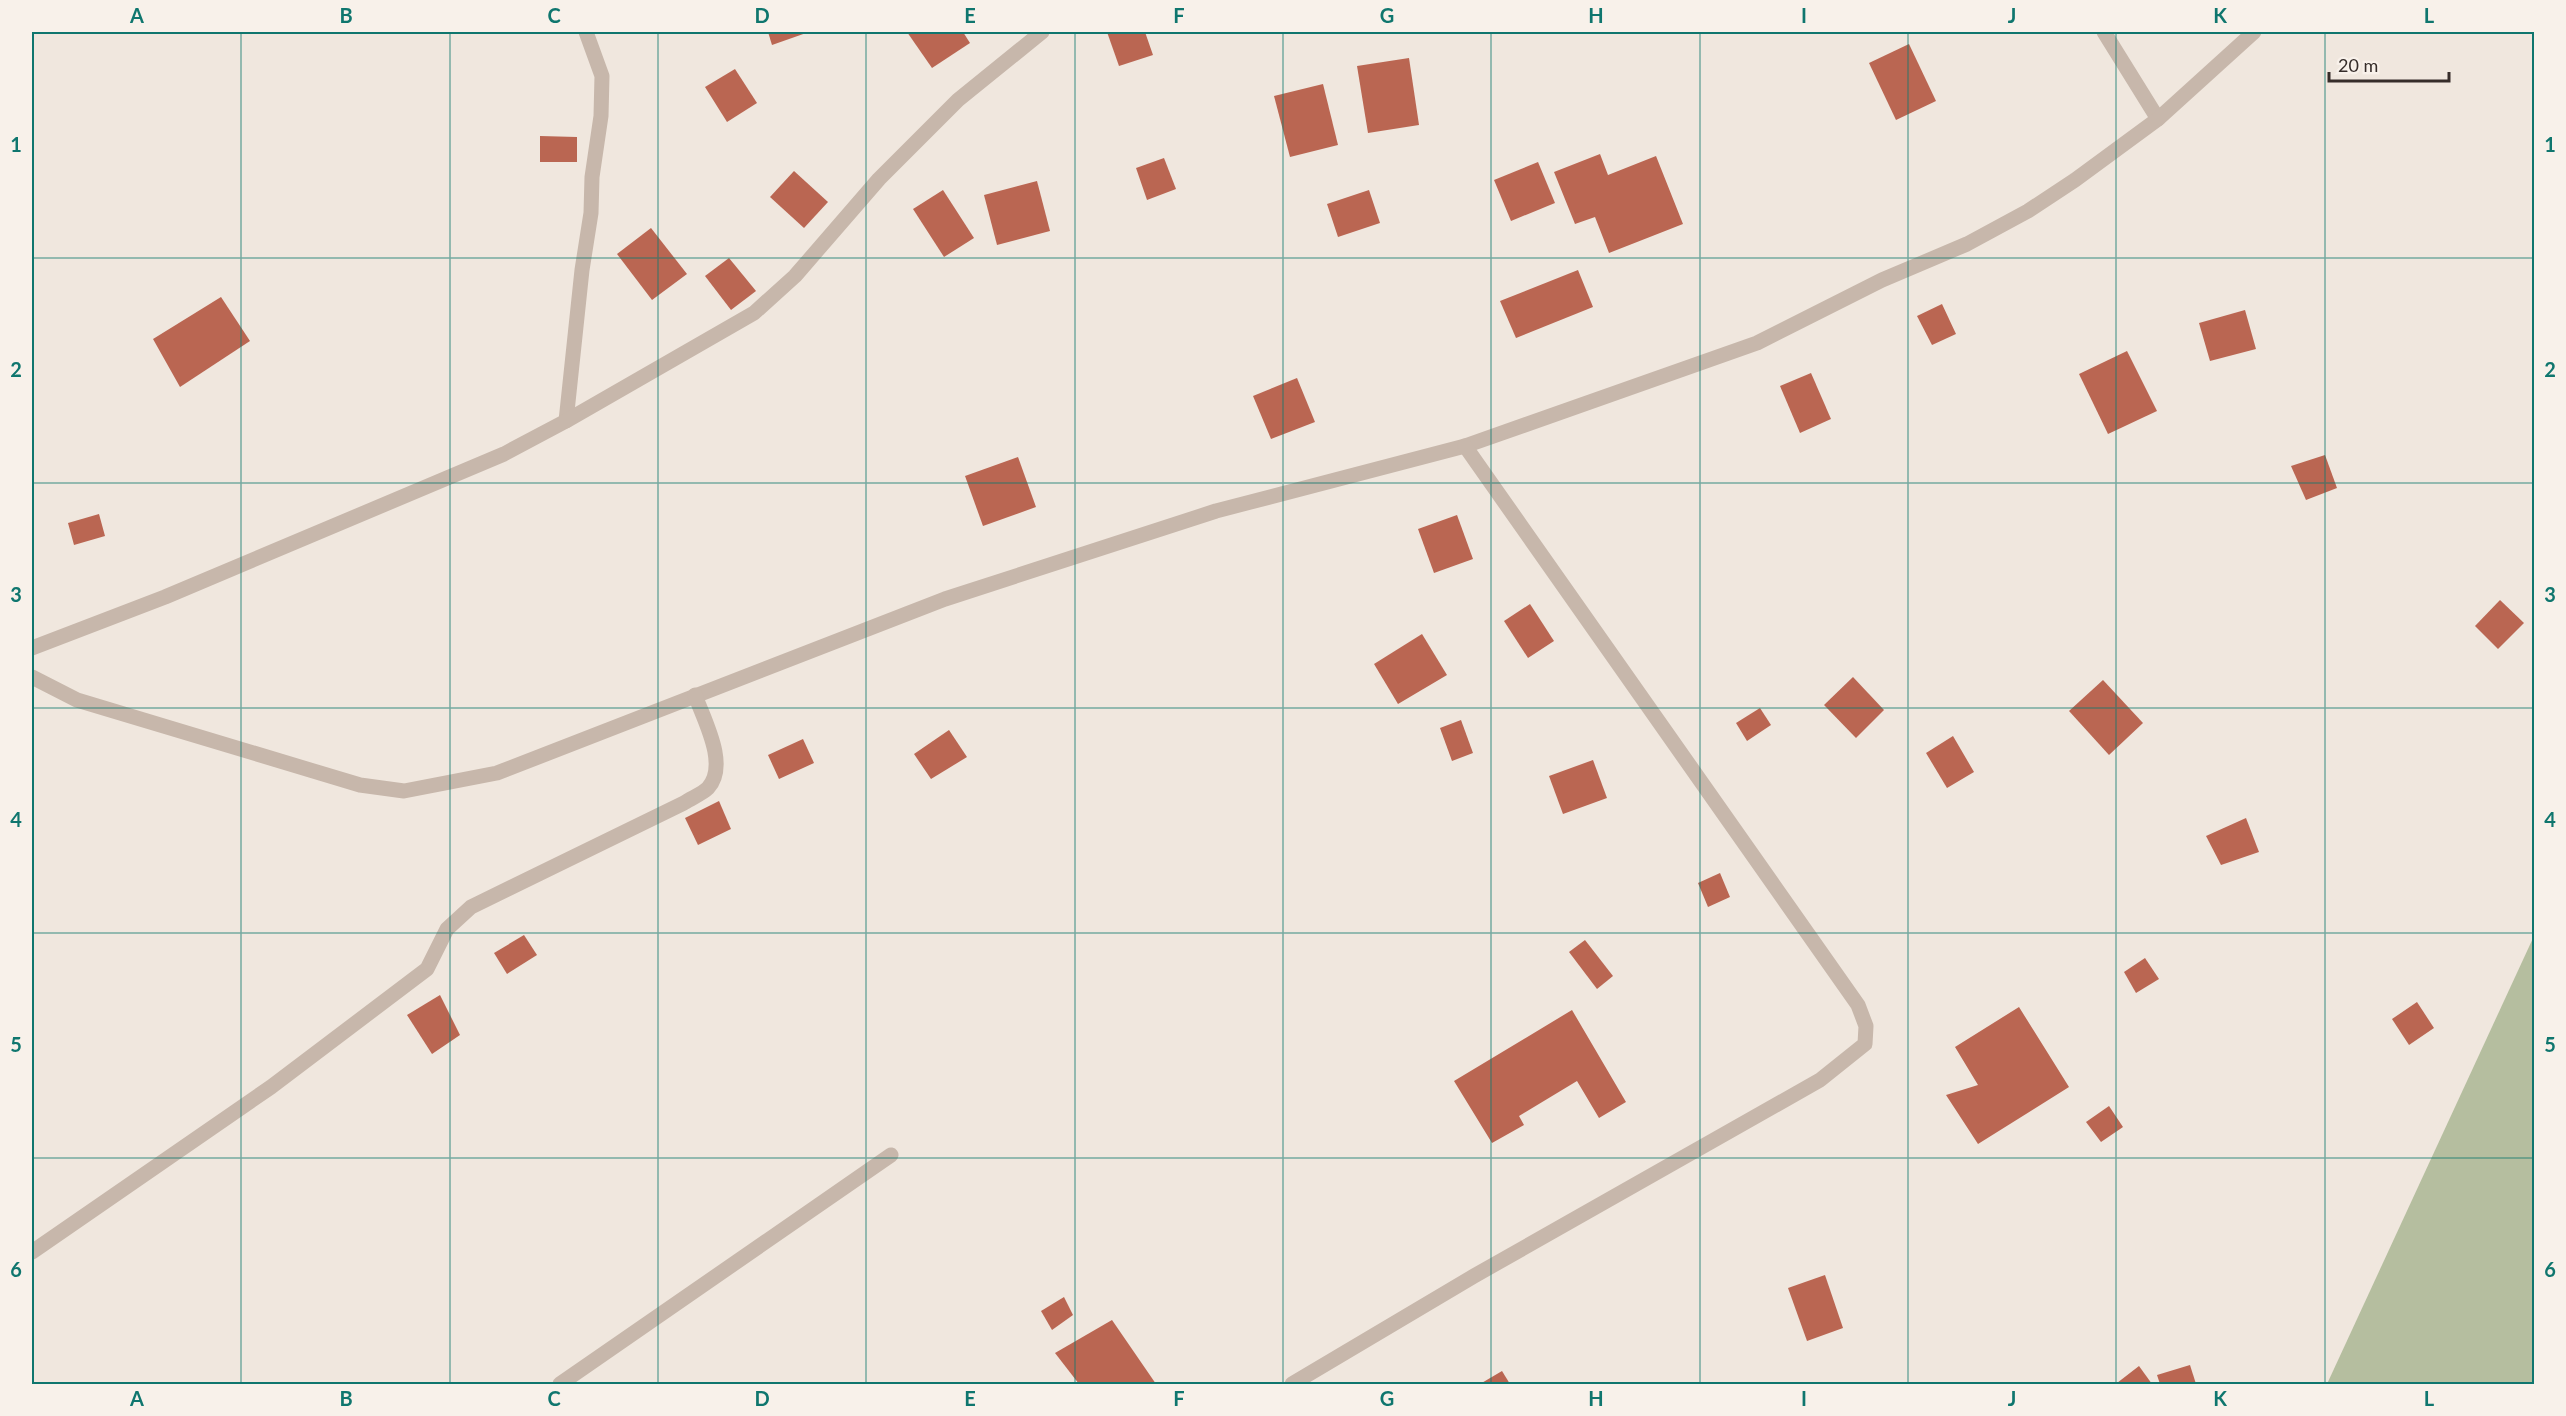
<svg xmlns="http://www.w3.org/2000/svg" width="2566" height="1416" font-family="Lato,sans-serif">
<rect width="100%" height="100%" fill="#f0e7de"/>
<path fill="#b5be9f" d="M2534,936V1384H2327Z"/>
<g fill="#ba6652">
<path d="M768,32H809L772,45Z"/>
<path d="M907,32H963L970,43L932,68Z"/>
<path d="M1107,32H1145L1153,55L1119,66Z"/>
<path d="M1909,44L1936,101L1896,120L1869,63Z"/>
<path d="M1409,58L1419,125L1368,133L1357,66Z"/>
<path d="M735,69L757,103L727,122L705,87Z"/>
<path d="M1323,84L1338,145L1290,157L1274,96Z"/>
<path d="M540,136L577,137V162H540Z"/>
<path d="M1600,154L1608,175L1656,156L1683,224L1609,253L1595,217L1575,224L1554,172Z"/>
<path d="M1164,158L1176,189L1147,200L1136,168Z"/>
<path d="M1538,162L1555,203L1511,221L1494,180Z"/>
<path d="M794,171L828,202L804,228L770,197Z"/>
<path d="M1037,181L1050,231L997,245L984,195Z"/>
<path d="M943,190L974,238L944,257L913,209Z"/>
<path d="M1369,190L1380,223L1338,237L1327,204Z"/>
<path d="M651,228L687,274L652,300L617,254Z"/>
<path d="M729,258L756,291L731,310L705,276Z"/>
<path d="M1578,270L1593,307L1516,338L1500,301Z"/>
<path d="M221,297L250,341L180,387L153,339Z"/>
<path d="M1942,304L1956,334L1932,345L1917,316Z"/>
<path d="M2245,310L2256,349L2210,361L2199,323Z"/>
<path d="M2127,351L2157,411L2108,434L2079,374Z"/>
<path d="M1811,373L1831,419L1800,433L1780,386Z"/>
<path d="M1297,378L1315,422L1271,439L1253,396Z"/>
<path d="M2325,455L2337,488L2306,500L2291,466Z"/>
<path d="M1018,457L1036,507L983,526L965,476Z"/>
<path d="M99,514L105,536L74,545L68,523Z"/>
<path d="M1457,515L1473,559L1434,573L1418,529Z"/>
<path d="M2500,600L2524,623L2498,649L2475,626Z"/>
<path d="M1530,604L1554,641L1528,658L1504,621Z"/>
<path d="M1422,634L1447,675L1398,704L1374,664Z"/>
<path d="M1853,677L1884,710L1856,738L1824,705Z"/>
<path d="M2103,680L2143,723L2109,755L2069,711Z"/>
<path d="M1760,708L1771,725L1747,741L1736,723Z"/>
<path d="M1461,720L1473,753L1452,761L1440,728Z"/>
<path d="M949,730L967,757L931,779L914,754Z"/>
<path d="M1953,736L1974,772L1947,788L1926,753Z"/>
<path d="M803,739L814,763L779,779L768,755Z"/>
<path d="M1593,760L1607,798L1563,814L1549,776Z"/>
<path d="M719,801L731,829L698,845L685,818Z"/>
<path d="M2246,818L2259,852L2221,865L2206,836Z"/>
<path d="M1720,873L1730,897L1708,907L1698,883Z"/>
<path d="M524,935L537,955L507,974L494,953Z"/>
<path d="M1585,940L1613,976L1597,989L1569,952Z"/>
<path d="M2145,958L2159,979L2136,993L2124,972Z"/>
<path d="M440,995L460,1035L432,1054L407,1015Z"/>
<path d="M2417,1002L2434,1028L2409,1045L2392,1019Z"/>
<path d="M2019,1007L2069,1087L1978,1144L1946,1095L1978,1085L1955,1047Z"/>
<path d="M1572,1010L1626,1102L1599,1118L1577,1081L1519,1116L1524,1125L1492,1143L1454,1081Z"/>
<path d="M2109,1106L2123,1127L2101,1142L2086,1122Z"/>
<path d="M1825,1275L1843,1328L1807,1341L1788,1288Z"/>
<path d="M1064,1297L1073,1315L1052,1330L1041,1311Z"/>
<path d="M1112,1320L1156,1384H1079L1055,1353Z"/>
<path d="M2190,1365L2196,1384H2160L2157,1375Z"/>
<path d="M2139,1366L2152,1384H2118L2117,1383Z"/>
<path d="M1502,1371L1510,1384H1480Z"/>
</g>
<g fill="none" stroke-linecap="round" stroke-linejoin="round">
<g stroke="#c7b7ab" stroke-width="15">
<path d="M2104,32L2158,119"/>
<path d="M566,421L582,270L591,213L592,177L601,116L602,76L586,32"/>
<path d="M32,648L165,597L504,454L566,421L754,313L795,276L879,179L958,100L1042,32"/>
<path d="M32,677L77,700L360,785L404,791L497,773L945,599L1216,511L1465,446L1757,343L1882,280L1967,244L2028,211L2075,180L2158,119L2254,32"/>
<path d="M32,1252L271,1087L427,969L447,929L471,907L684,803C691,798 702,794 708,788C729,765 704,720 695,695"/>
<path d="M560,1384L891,1155"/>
<path d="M1292,1384L1474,1276L1820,1080L1865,1044L1866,1026L1858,1005L1465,446"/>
</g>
</g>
<path fill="none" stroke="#0f766e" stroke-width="1.5" stroke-opacity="0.55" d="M241,32V1384M450,32V1384M658,32V1384M866,32V1384M1075,32V1384M1283,32V1384M1491,32V1384M1700,32V1384M1908,32V1384M2116,32V1384M2325,32V1384M32,258H2534M32,483H2534M32,708H2534M32,933H2534M32,1158H2534"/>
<rect width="2566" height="1416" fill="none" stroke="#f8f1ea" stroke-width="66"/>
<path d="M2329 72v9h120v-9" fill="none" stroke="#362d2a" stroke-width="3"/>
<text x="2338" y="72" font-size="18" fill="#362d2a" stroke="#f8f1ea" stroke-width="4.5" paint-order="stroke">20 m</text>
<rect x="33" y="33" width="2500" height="1350" fill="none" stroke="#0f766e" stroke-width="2"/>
<g font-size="20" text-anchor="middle" font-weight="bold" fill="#0f766e">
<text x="137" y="23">A</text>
<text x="346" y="23">B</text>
<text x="554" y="23">C</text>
<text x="762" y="23">D</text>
<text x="970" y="23">E</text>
<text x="1179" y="23">F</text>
<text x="1387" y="23">G</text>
<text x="1596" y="23">H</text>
<text x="1804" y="23">I</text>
<text x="2012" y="23">J</text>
<text x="2220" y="23">K</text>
<text x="2429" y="23">L</text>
<text x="16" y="152">1</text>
<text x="2550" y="152">1</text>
<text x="16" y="377">2</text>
<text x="2550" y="377">2</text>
<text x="16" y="602">3</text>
<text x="2550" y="602">3</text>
<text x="16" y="827">4</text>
<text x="2550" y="827">4</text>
<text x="16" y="1052">5</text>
<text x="2550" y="1052">5</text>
<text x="16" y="1277">6</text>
<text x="2550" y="1277">6</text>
<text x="137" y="1406">A</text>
<text x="346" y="1406">B</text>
<text x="554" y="1406">C</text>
<text x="762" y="1406">D</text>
<text x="970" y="1406">E</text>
<text x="1179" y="1406">F</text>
<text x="1387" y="1406">G</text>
<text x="1596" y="1406">H</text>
<text x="1804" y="1406">I</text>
<text x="2012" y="1406">J</text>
<text x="2220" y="1406">K</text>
<text x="2429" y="1406">L</text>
</g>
</svg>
